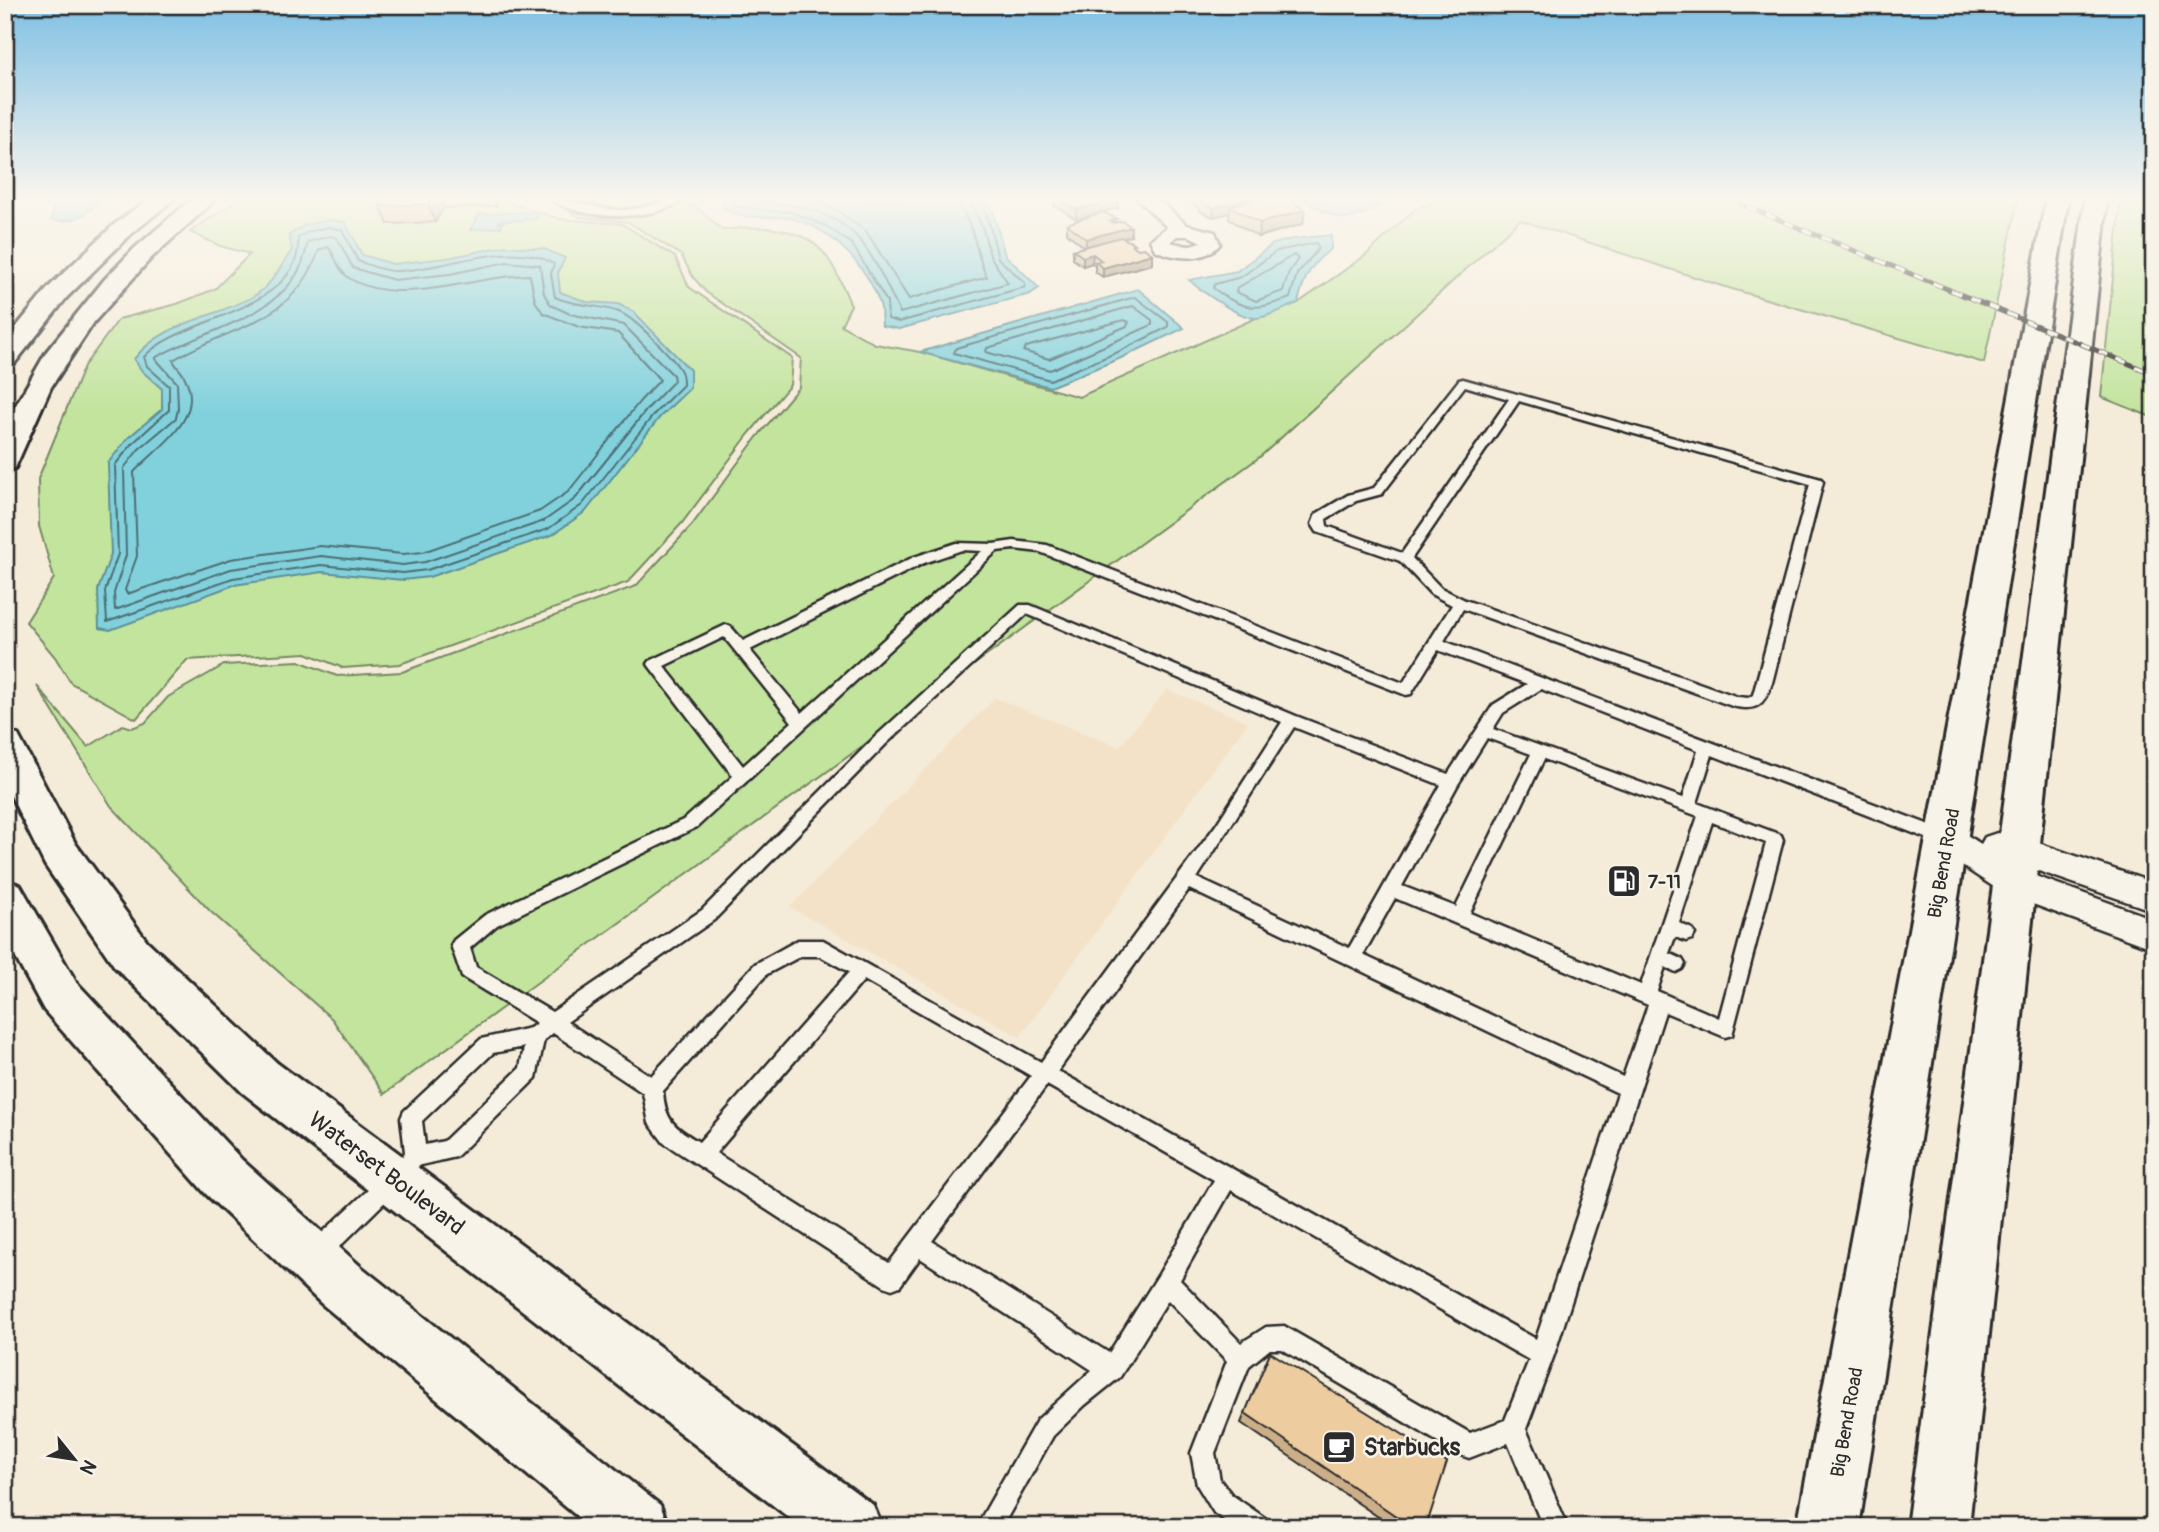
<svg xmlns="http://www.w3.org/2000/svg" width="2159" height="1532" font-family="Pangolin,sans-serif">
<rect width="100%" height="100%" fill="#f5ebd9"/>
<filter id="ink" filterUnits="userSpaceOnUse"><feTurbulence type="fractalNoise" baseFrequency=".0143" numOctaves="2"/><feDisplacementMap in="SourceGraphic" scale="14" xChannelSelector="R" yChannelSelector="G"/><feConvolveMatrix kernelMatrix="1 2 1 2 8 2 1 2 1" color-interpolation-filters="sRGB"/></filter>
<g filter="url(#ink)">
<path fill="#f3e2c8" d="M1167,690L1248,722L1020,1037L790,907L995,698L1119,747Z"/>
<g fill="#c2e49d" stroke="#768864" stroke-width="2">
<path d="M239,199H497L560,219L622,224L675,257L689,287L792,358L790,385L748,435L682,523L628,582L400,664L343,668L306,653L187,660L136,719L71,683L55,657L26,622L54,578L39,526L38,479L84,366L119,319L177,304L215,289L250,254L220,246L190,232Z"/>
<path d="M548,199H653L695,206L722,230C758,225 807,225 829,260C838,273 844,290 851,305L841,325L875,344L920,352L1079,397L1256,318L1298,303L1366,255L1415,209L1442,199H2018L1984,363L1722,286L1520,220L1261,456L384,1094L332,1019L210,911L111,806L37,686L88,747L123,725L132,728L145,723L168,697L224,665L299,661L337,676L402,672L636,586L692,525L757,437L799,387L801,358L706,292L693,277L681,255L628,222L579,217Z"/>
<path d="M2121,199H2154V418L2101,397Z"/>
</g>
<g fill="#81d1dd" stroke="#5f8f96" stroke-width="2">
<path d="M48,199H101C89,214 71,225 51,220L54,204Z"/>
<path d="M731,199H982L992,208L1005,255L1039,288L1030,294L899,329L882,326C881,319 882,310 880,304C867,266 829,225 788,218C766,215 744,221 724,209L723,204Z"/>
<path d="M1302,199H1390C1347,226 1345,223 1302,199Z"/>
<path d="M539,212L536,219L499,221L498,223L503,222L501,227L470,230L480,214Z"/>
<path d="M329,220L345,222L362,255L393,264L447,258L506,246L544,249L565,258L558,273L560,292L587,302L618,304L634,312L690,370V388L660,417L586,511L552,535L429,577L403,580L322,572L234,585L110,630L99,628L98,590L111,554L108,463L128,438L162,409V389L142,371L134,359C162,322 215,318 254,296C271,286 281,266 292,250L289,235L306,225Z"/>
<path d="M1331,235V249C1311,263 1303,279 1298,303C1286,307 1268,318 1256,318C1239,318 1201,291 1189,280L1237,271L1273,244L1292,239Z"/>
<path d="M1138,289L1184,328L1121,358L1050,387L920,352Z"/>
</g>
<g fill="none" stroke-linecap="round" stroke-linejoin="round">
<g stroke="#4d6d72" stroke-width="2">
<path d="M733,199L736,207L791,212L826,226L852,244L887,302L888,319L899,322L1025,287V283L998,258L986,212L979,205L978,199"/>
<path d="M743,199C782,203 829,206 858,238C876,259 888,288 900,313L1008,283L990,256L983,229L970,199"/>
<path d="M812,199L836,210L866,231L909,299L987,277C978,260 977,242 969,224C965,214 960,210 959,199"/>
<path d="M329,227L342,230L358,261C370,265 382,271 395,271C442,271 512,237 554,264L551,274L555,297C576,307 598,304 619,312C633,317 678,361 682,374C683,377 683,381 683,385L655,413L582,505L548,529L427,570L403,573L321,565L233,578L107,622L105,591L118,554L115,465L133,443L169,410V386L147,366L144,357C179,317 304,311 298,238L308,232Z"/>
<path d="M330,236L337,238L353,268L394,280L450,274L507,262L540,265L544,294L551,305L570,314L624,325L673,375L674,381L648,408L575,499L544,521L425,562L403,565L321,556L231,569L115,610L114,593L126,555L124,468L139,449L176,418L178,409L177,383L155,358C201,331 275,319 300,268C304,260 306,250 308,242Z"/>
<path d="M1316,243L1319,248L1297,274L1290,298C1254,311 1244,311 1213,288L1215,284L1241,277L1277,251Z"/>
<path d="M328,247C336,256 338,271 349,278C399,309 474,275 530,275L535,301L543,313L579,327L618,333L660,380L640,401L568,492L540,511L423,552L403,554L320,546L231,559L127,594L125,590L137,556L134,472C157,447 206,419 185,378C182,371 176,367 173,360C230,326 295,323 319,250Z"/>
<path d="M1294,255L1298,259L1289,272L1283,291L1256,301L1236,292L1237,288Z"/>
<path d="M1135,297L1168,322V327L1118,352L1050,380L954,353L956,348Z"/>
<path d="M1133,306L1152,320V325L1050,370L986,352L987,348Z"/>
<path d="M1124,320L1129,322L1127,326L1049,359L1023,351L1026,347Z"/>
</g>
<g stroke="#2b2b2b" stroke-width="5">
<g id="service">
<path d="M550,199C574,199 596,210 620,210C643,210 663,199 685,199C653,222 583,221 550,199Z"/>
<path d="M1463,379L1821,479L1823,482L1772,683C1764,705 1757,712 1732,706L1463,609L1444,641L1951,833L1953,838L1951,843H1939L1712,755L1697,803L1781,835L1783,840L1732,1035L1725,1037L1665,1012L1554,1355L1526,1429L1568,1527H1543L1508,1443L1469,1458L1460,1455L1282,1349H1270L1249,1366L1215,1453L1220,1480L1232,1495L1265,1518L1268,1527H1234L1214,1513L1197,1485L1191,1453L1227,1361L1168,1300L1120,1377L1085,1405L1053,1436L1002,1527H976L1037,1420L1092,1370L920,1258L900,1286L892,1289L884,1286L664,1143L649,1123L643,1093L553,1033L544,1040L536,1078L456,1157L421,1165L409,1173L402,1170L399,1163L405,1152L401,1118L404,1111L481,1039L530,1028L537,1023L462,977L451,945L454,940L485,915L685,819L733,776L650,667L648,664L650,661L726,625L731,627L743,641L914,557L956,543L993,544L1014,541L1047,545L1403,683L1452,605L1431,594L1400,561L1317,532L1312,524L1316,514L1348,495L1374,488L1459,380ZM1465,386L1509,399L1402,553L1327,526L1326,519L1356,501L1382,494ZM1519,401L1810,484L1753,695L1748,698L1738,697L1465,600L1441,588L1412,558ZM1014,549L1040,552L1406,695L1411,694L1438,650L1527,684L1493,705L1448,774L1296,716L1030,605H1020L876,736L702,910L552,1012L476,967L470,948L497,925L697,827L997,551ZM962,550L982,551L802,713L750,650L924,563ZM1027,614L1282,722L1216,825L1041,1062L823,940H798L755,964L651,1076L567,1022L714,920L886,744ZM724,637L792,722L743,766L664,666ZM1541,689L1698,750L1683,798L1493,729L1503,713ZM1294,727L1441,785L1349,948L1197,878ZM1487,738L1531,754L1456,907L1402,886L1457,786ZM1544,759L1698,816L1641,985L1470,913ZM1712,822L1766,843L1719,1018L1657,991L1665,967L1676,972L1682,969L1685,964L1682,959L1669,953L1675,937L1686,941L1692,939L1695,934L1692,929L1679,923ZM1189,889L1618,1093L1536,1339L1058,1071ZM1395,898L1648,1005L1623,1077L1363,955ZM801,956H820L849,972L699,1142C674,1127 665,1121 663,1091L767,974ZM864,980L1031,1076L889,1263L716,1153ZM524,1047L520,1068L444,1141L425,1145L422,1121L493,1053ZM1047,1085L1214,1180L1159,1274L1109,1353L932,1241ZM1231,1190L1529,1360L1505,1420L1470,1433L1284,1326L1266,1327L1241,1343L1180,1280Z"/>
<path d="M391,1172L398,1175L401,1182L398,1189L324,1262L316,1265L308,1262L305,1254L308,1246L384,1175Z"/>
</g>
</g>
<g stroke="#2b2b2b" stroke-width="5">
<g id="minor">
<path d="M1137,199H1157L1187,225L1215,232L1220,244C1205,263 1175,259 1155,250L1150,240L1167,227ZM1177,236H1189L1201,242L1187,246L1170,242Z"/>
<path d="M1947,826L1959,830L1981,844L1985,837L1997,833L2018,836L2154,883V911L2007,860L2027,873L2154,919V949L2003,893L1935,848L1930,839L1935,830Z"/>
</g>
</g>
<g stroke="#2b2b2b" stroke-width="6">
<g id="tertiary">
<path d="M149,199H174L131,234L67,297L14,364L5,366V341L49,287L115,224Z"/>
<path d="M192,199H216L151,258L94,322L51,387L15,468L5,471V424L47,351L105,279L135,248Z"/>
<path d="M5,731L18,735L75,843L147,941L277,1063L873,1505L882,1527H801L243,1093L115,967L45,865L5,784Z"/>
<path d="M5,880L20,885L76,982L242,1160L360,1266L660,1505L669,1527H590L322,1304L206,1194L44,1010L5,938Z"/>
</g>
</g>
<g stroke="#2b2b2b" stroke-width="6">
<g id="secondary">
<path d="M2046,199H2068L1859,1527H1797Z"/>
<path d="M2085,199H2107L1969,1527H1907Z"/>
</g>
</g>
<use href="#service" fill="#f7f3e8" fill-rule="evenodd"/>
<use href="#minor" fill="#f7f3e8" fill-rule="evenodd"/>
<use href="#tertiary" fill="#f7f3e8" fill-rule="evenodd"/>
<use href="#secondary" fill="#f7f3e8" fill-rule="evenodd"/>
<g stroke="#2b2b2b" stroke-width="5">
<path id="rail" d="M1729,199L2154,374"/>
</g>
<use href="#rail" stroke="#f7f3e8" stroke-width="3.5" stroke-dasharray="10" stroke-linecap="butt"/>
</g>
<g fill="#ccaf89" stroke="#2b2b2b" stroke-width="2">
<path d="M380,199H500L496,206L444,208L435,222L388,224L380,206L382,204Z"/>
<path d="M1054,199H1118V208L1076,219L1054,205Z"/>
<path d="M1188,199H1254L1303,224L1258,237L1229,219L1230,213L1213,217L1200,211V209L1188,201Z"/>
<path d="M1117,222L1131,236L1123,238L1138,249L1152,254V264L1103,277L1095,272V265L1092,263L1083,266L1073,259V250L1084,247L1067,233V224Z"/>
<path d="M1245,1413L1426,1527H1393L1241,1423Z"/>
</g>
<g fill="#a68f6f" stroke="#2b2b2b" stroke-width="2">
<path d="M432,199H441L444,208L435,222L428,204Z"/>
<path d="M493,199H500L496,206Z"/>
<path d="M1118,199V208L1076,219V210Z"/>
<path d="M1248,199H1254L1230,206V213L1213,217L1214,208Z"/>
<path d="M1305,210L1303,224L1258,237L1260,223Z"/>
<path d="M1131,227V236L1086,248V239Z"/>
<path d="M1093,254L1092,263L1083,266V257Z"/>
<path d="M1152,254V264L1103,277V268Z"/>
</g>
<g fill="#edcc9f" stroke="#2b2b2b" stroke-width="2">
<path d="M386,199H432L428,204L380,206Z"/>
<path d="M1059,199H1117L1076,210Z"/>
<path d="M1199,199H1248L1214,208L1200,202L1207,200L1205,199L1201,200Z"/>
<path d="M1256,199H1288L1305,210L1260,223L1230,206Z"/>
<path d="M1103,212L1117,219L1110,221L1113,223L1123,221L1131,227L1086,239L1067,224Z"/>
<path d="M1121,237L1135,244L1132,245L1138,249L1144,248L1152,254L1103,268L1095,262L1102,261L1093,254L1083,257L1073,250Z"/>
<path d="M1270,1352L1447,1462L1426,1527H1412L1245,1413Z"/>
</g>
</g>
<linearGradient id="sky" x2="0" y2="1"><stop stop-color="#7fc0e4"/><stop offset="0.48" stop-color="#faf6ee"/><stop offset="1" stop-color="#faf6ee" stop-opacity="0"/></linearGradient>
<rect width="2159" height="414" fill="url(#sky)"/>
<defs>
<g id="fuel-square" transform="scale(1.75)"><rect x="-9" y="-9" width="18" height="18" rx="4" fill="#2b2b2b" stroke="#f7f3e8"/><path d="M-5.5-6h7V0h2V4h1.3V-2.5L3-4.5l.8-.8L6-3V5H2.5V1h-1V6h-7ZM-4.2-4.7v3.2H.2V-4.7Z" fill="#fff"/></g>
<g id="cafe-square" transform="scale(1.75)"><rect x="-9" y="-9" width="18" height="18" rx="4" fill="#2b2b2b" stroke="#f7f3e8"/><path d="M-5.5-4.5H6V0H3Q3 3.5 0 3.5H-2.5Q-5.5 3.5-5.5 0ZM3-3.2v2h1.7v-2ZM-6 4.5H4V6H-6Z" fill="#fff"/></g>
</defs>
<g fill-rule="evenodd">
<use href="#fuel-square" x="1624" y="881"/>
<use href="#cafe-square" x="1339" y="1447"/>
</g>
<g text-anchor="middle" stroke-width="5" stroke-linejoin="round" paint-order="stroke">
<g font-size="19" fill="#2b2b2b" stroke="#f7f3e8">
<text transform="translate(1943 863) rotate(-80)" y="7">Big Bend Road</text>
<text transform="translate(1846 1422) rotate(-80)" y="7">Big Bend Road</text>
</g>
<g font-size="19" font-weight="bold" fill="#2b2b2b" stroke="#f7f3e8" text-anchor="start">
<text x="1648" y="888">7-11</text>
</g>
<g font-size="23" fill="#2b2b2b" stroke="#f7f3e8">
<text transform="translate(387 1173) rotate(37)" y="8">Waterset Boulevard</text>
</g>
<g font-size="23" font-weight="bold" fill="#2b2b2b" stroke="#f7f3e8" text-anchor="start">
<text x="1364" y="1455">Starbucks</text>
</g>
</g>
<rect width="2159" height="1532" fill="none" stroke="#f7f3e8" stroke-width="28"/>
<rect x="14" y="14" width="2131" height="1504" fill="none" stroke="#2b2b2b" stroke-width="2.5" filter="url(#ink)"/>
<g transform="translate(74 1459) rotate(120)" stroke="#f7f3e8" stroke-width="5" paint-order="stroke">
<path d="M0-5L12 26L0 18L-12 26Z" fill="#2b2b2b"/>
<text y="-10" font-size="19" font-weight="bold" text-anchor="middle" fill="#2b2b2b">N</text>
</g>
</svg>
